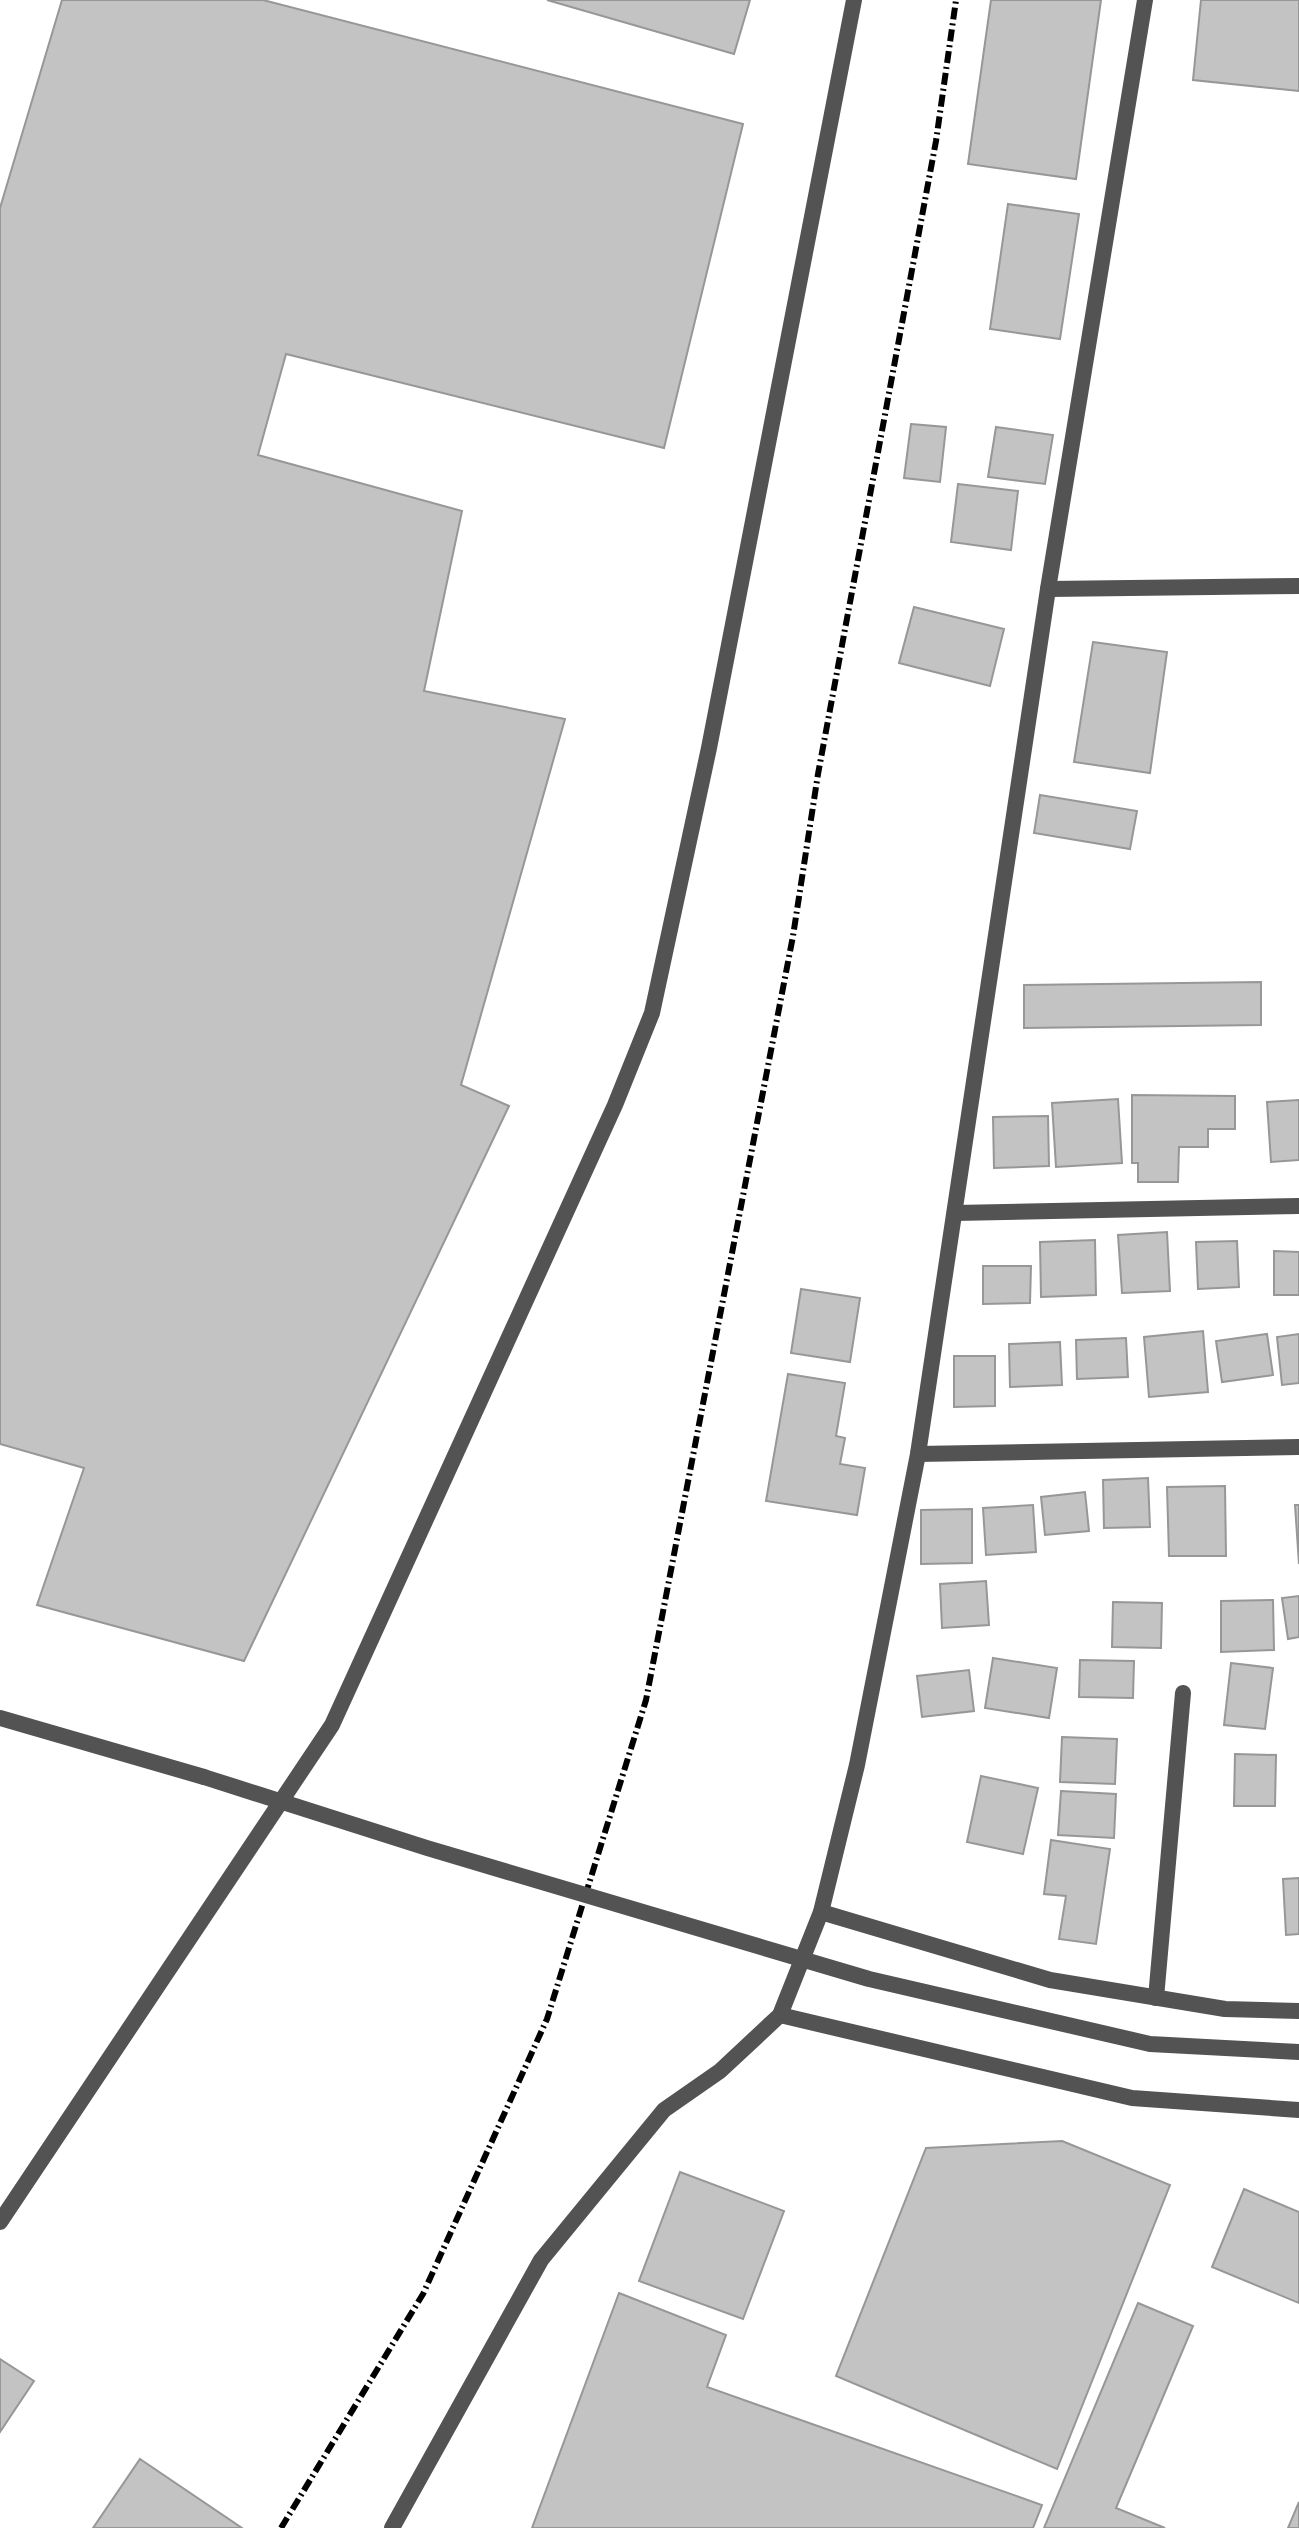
<svg xmlns="http://www.w3.org/2000/svg" width="1299" height="2528" font-family="'Golos Text',sans-serif">
<rect width="100%" height="100%" fill="#fff"/>
<g fill="#c3c3c3" stroke="#979797" stroke-width="2">
<path d="M62,0H263L743,124L664,448L286,354L258,455L462,511L424,691L565,719L461,1085L509,1106L244,1661L37,1605L84,1468L0,1444V208Z"/>
<path d="M547,0H750L734,54Z"/>
<path d="M991,0H1101L1076,179L968,164Z"/>
<path d="M1201,0H1299V91L1193,80Z"/>
<path d="M1008,204L1079,214L1060,339L990,329Z"/>
<path d="M911,424L946,427L940,482L904,478Z"/>
<path d="M996,427L1053,435L1045,484L988,477Z"/>
<path d="M958,484L1018,491L1011,550L951,542Z"/>
<path d="M914,607L1004,629L990,686L899,663Z"/>
<path d="M1093,642L1167,652L1150,773L1074,762Z"/>
<path d="M1040,795L1137,811L1130,849L1034,833Z"/>
<path d="M1261,982V1025L1024,1028V985Z"/>
<path d="M1132,1095L1235,1096V1129H1208V1147H1179L1178,1182H1138V1163H1132Z"/>
<path d="M1118,1099L1122,1163L1056,1167L1052,1103Z"/>
<path d="M1299,1100V1160L1271,1162L1267,1102Z"/>
<path d="M1048,1116L1049,1166L994,1168L993,1117Z"/>
<path d="M1167,1232L1170,1291L1122,1293L1118,1235Z"/>
<path d="M1095,1240L1096,1295L1041,1297L1040,1242Z"/>
<path d="M1237,1241L1239,1287L1198,1289L1196,1242Z"/>
<path d="M1274,1251L1299,1252V1295H1274Z"/>
<path d="M983,1266H1031L1030,1303L983,1304Z"/>
<path d="M801,1289L860,1298L850,1362L791,1353Z"/>
<path d="M1203,1331L1208,1392L1149,1397L1144,1337Z"/>
<path d="M1267,1334L1273,1375L1222,1382L1216,1341Z"/>
<path d="M1299,1334V1383L1282,1385L1277,1337Z"/>
<path d="M1126,1338L1128,1377L1077,1379L1076,1340Z"/>
<path d="M1060,1342L1062,1385L1010,1387L1009,1344Z"/>
<path d="M954,1356H995V1406L954,1407Z"/>
<path d="M788,1374L845,1383L836,1436L845,1438L840,1464L865,1468L857,1515L766,1501Z"/>
<path d="M1148,1478L1150,1527L1104,1528L1103,1480Z"/>
<path d="M1225,1486L1226,1556H1169L1167,1487Z"/>
<path d="M1085,1492L1089,1531L1045,1535L1041,1497Z"/>
<path d="M1033,1505L1036,1552L986,1555L983,1508Z"/>
<path d="M1295,1505H1299V1564Z"/>
<path d="M972,1509V1563L921,1564V1510Z"/>
<path d="M986,1581L989,1625L942,1628L940,1584Z"/>
<path d="M1299,1596V1637L1288,1639L1282,1598Z"/>
<path d="M1273,1600L1274,1650L1221,1652V1601Z"/>
<path d="M1113,1602L1162,1603L1161,1648L1112,1647Z"/>
<path d="M993,1658L1057,1668L1049,1718L985,1708Z"/>
<path d="M1080,1660L1134,1661L1133,1698L1079,1697Z"/>
<path d="M1231,1663L1273,1668L1265,1729L1224,1725Z"/>
<path d="M969,1670L974,1711L922,1717L917,1676Z"/>
<path d="M1062,1737L1117,1739L1115,1784L1060,1782Z"/>
<path d="M1235,1754L1276,1755L1275,1806H1234Z"/>
<path d="M981,1776L1038,1788L1023,1854L967,1842Z"/>
<path d="M1061,1791L1116,1794L1114,1838L1058,1835Z"/>
<path d="M1051,1840L1110,1849L1096,1944L1059,1939L1066,1896L1044,1894Z"/>
<path d="M1299,1878V1934L1286,1935L1283,1879Z"/>
<path d="M1062,2141L1170,2185L1057,2469L836,2376L926,2148Z"/>
<path d="M680,2172L784,2211L743,2319L639,2281Z"/>
<path d="M1244,2189L1299,2212V2303L1212,2267Z"/>
<path d="M619,2293L726,2335L707,2387L1042,2505L1033,2528H532Z"/>
<path d="M1138,2303L1193,2326L1116,2508L1165,2528H1044Z"/>
<path d="M0,2359L34,2381L0,2432Z"/>
<path d="M140,2459L242,2528H93Z"/>
<path d="M1299,2502V2528H1288Z"/>
</g>
<g fill="none" stroke-linecap="round" stroke-linejoin="round">
<g stroke="#535353" stroke-width="16">
<path d="M1048,589L1299,586"/>
<path d="M955,1213L1299,1206"/>
<path d="M918,1454L1299,1447"/>
<path d="M821,1912L1050,1980L1225,2009L1299,2011"/>
<path d="M1156,1998L1183,1693"/>
<path d="M780,2015L1132,2098L1299,2110"/>
<path d="M0,2222L332,1725L615,1105L652,1013L709,748L854,0"/>
<path d="M392,2528L541,2260L664,2110L720,2071L780,2015L821,1912L857,1765L918,1454L1048,589L1145,0"/>
</g>
<path stroke="#535353" stroke-width="16" d="M0,1718L204,1777"/>
<path stroke="#000" stroke-width="6" stroke-dasharray="12 4 2 4" stroke-linecap="butt" d="M281,2528L423,2294L547,2019L646,1700L793,936L818,774L936,141L956,0"/>
<path stroke="#535353" stroke-width="16" d="M204,1777L427,1848L869,1979L1150,2044L1299,2052"/>
</g>
</svg>
